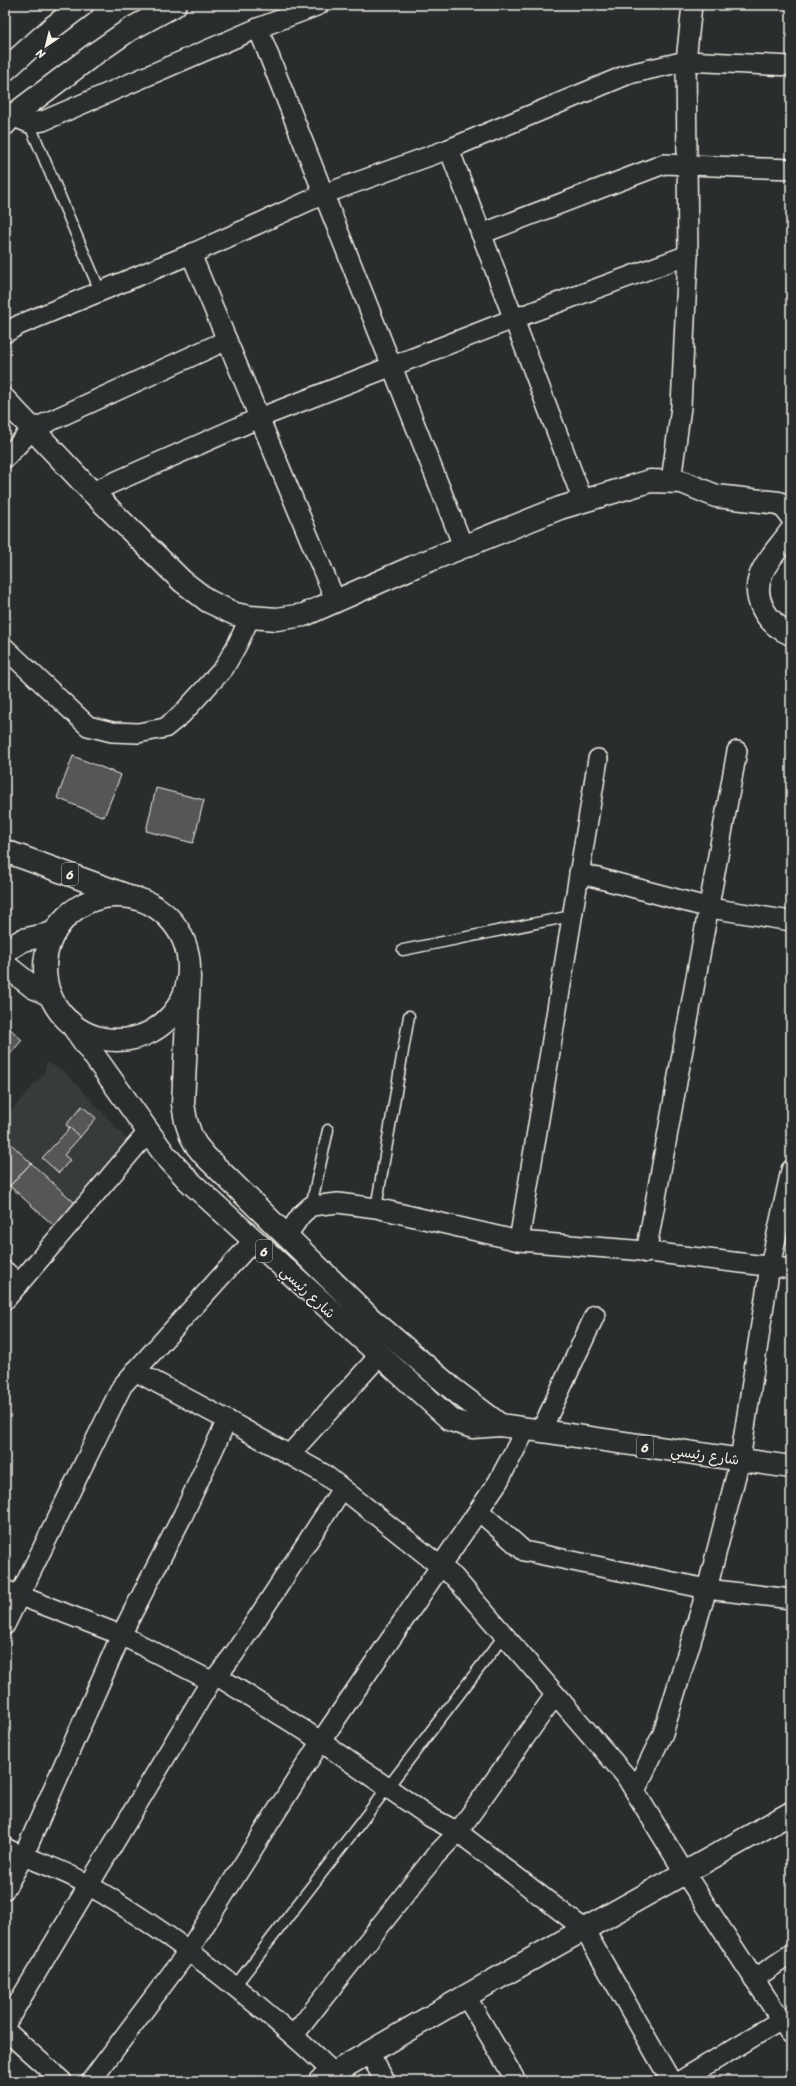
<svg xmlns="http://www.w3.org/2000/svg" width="796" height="2086" font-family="Sriracha,'Playpen Sans Arabic',sans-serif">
<rect width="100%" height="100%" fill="#2a2d2e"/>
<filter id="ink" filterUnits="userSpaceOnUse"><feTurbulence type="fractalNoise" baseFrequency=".025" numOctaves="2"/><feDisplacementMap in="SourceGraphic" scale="8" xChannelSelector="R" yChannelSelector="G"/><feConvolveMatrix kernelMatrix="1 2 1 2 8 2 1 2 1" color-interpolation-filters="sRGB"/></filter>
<g filter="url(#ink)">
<path fill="#373a3a" d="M47,1062L65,1072L129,1141L75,1203L5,1138V1118L44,1073Z"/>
<g fill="#555756" stroke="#f4f1e8">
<path d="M73,756L121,775L104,817L57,798Z"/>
<path d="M156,788L204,800L193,843L146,831Z"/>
<path d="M5,1024L22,1040L5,1060Z"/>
<path d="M82,1106L96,1118L80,1137L66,1125Z"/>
<path d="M70,1128L80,1137L64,1155L70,1160L59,1173L42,1158Z"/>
<path d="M5,1138L31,1163L10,1186L5,1182Z"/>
<path d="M31,1163L75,1203L54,1226L10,1186Z"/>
</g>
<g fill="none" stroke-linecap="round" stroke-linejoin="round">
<g stroke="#f4f1e8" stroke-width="13">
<g id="service">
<path d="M29,123L100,291"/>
<path d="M403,950L571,916"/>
<path d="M311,1206L328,1130"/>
<path d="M376,1208L409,1016"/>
<path d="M235,1986L504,1636"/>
</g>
</g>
<g stroke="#f4f1e8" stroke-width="22">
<g id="minor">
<path d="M258,28L463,546"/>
<path d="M12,116L29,123L43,121L258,28L319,5"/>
<path d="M449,149L583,501"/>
<path d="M481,234L664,164L791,169"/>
<path d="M191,254L336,602"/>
<path d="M5,333L19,325L191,254L324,194L449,149L629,74L686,61L791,66"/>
<path d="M5,458L33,429L227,340"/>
<path d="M671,481L681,407L688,255L686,61L692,5"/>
<path d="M92,492L259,418L513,319L688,255"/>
<path d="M5,648L88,726L112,732L138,733L165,728L181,715L224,668L238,643L250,617"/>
<path d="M579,873L710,908L791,921"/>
<path d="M286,1237L301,1215L311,1206L338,1203L376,1208L519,1241L633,1250L791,1269"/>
<path d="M519,1241L598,759"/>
<path d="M646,1253L737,751"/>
<path d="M5,1271L19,1284"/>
<path d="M5,1300L148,1132"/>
<path d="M135,1371L227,1420L324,1474L454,1577L625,1775L684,1872L791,2035"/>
<path d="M541,1431L595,1315"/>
<path d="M289,1455L379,1356"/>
<path d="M479,1511L524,1551L707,1589L791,1599"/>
<path d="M5,1590L121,1635L211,1681"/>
<path d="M5,1625L122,1386L253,1241"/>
<path d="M217,1676L304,1730L430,1817L458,1832L584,1929L671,2081"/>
<path d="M635,1791L663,1733L707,1589L740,1460L770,1266L791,1170"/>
<path d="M5,1848C30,1860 59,1868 83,1882C175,1934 257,2001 334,2073"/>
<path d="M5,1889L23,1857L121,1635L183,1515L227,1420"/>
<path d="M754,1979L791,1954"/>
<path d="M466,1996L516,2081"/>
<path d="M5,2025L211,1681L217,1676L234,1654L342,1489"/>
<path d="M5,2030L62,2081"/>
<path d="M294,2035L435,1856L458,1832L555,1695"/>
<path d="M369,2053L385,2081"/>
<path d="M91,2081L189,1950L321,1741L498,1482L526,1429"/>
<path d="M680,2081L781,2020"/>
</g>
</g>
<g stroke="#f4f1e8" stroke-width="25">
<g id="tertiary">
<path d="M5,400L92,492L182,581L208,601L235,614L250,617L277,619L304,615L413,567L560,508L650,481L682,482L716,496L779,503L787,510L791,516"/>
<path d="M791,531C782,544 769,557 762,572C750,598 767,624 791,634"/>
<path d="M320,2081L466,1996L791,1813"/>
</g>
</g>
<g stroke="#f4f1e8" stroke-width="25">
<g id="secondary">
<path d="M5,70L53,27L82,5"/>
<path d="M5,124L12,116L93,55L129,30L175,5"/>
</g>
</g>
<g stroke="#f4f1e8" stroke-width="25">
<g id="trunk">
<path d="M5,851L123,894"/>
<circle cx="117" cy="968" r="72"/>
<path d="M5,951L23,940L54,933"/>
<path d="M5,965L33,987L50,995"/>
<path d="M189,977L183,1104L186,1121L191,1136L196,1145L205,1156L370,1318L454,1390L500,1425"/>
<path d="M70,1022L165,1155L188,1180L451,1420L473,1427L500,1425L791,1467"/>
</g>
</g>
<use href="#service" stroke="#2a2d2e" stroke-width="10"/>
<use href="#minor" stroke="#2a2d2e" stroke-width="19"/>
<use href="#tertiary" stroke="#2a2d2e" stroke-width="22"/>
<use href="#secondary" stroke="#2a2d2e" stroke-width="22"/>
<use href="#trunk" stroke="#2a2d2e" stroke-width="22"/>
</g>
</g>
<g text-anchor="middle" stroke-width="3" stroke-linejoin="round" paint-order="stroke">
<g fill="#2a2d2e" stroke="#b7b6b0" stroke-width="1">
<rect x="62" y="863" width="16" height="22" rx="3"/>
<rect x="256" y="1240" width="16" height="22" rx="3"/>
<rect x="637" y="1436" width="16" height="22" rx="3"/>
</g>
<g font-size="13" font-weight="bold" fill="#f4f1e8">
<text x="70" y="879">6</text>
<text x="264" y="1256">6</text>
<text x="645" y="1452">6</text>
</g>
<g font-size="14" fill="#f4f1e8" stroke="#2a2d2e">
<text transform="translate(308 1292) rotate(43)" y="5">شارع رئيسي</text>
<text transform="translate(705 1455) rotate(8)" y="5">شارع رئيسي</text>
</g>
</g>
<rect width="796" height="2086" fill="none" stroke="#2a2d2e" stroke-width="20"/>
<rect x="10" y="10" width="776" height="2066" fill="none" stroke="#f4f1e8" stroke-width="1.5" filter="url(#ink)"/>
<g transform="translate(46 46) rotate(215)" stroke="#2a2d2e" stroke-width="3" paint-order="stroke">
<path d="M0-3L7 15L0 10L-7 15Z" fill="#f4f1e8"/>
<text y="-6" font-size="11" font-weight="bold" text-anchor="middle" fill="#f4f1e8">N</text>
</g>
</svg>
